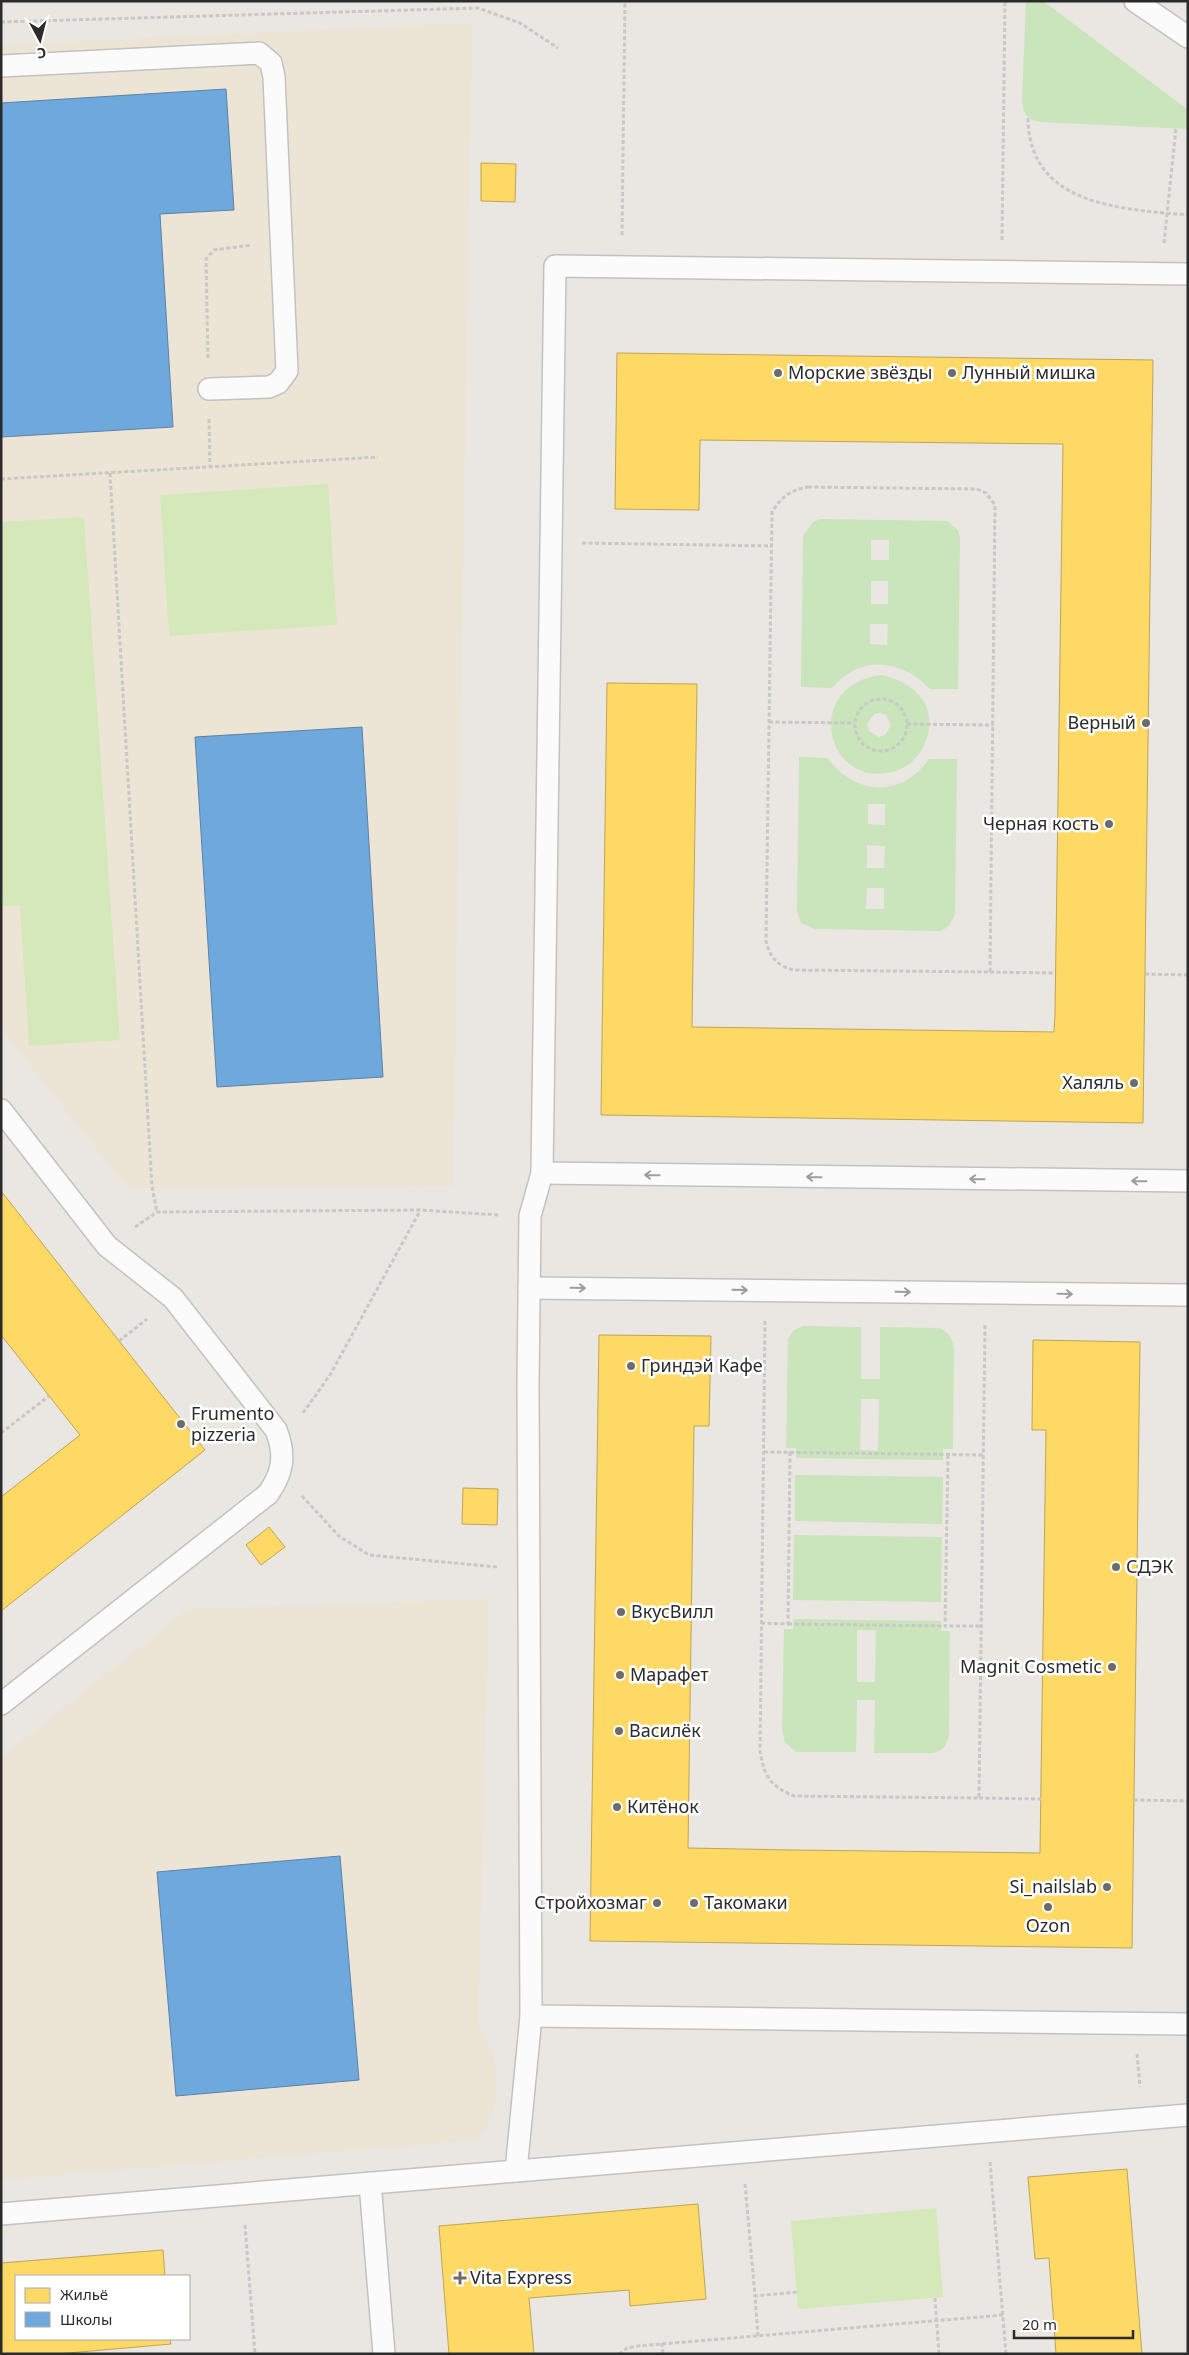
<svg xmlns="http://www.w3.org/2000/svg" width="1189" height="2355" font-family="'Noto Sans',sans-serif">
<rect width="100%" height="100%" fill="#eae6e2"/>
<g fill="#ece5d6">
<path d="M472,23L453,1186L128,1188L1,1029V45Z"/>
<path d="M489,1599L478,2025L495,2058L496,2100L488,2124L477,2140L1,2180V1758L188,1609Z"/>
</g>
<g fill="#cae4bb" fill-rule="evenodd">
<path d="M1026,1H1043L1188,110V129L1041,122C1027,120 1023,113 1022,100Z"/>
<path d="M821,519L947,521L958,530L960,538L958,689H930C902,659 860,654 832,688L801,687L803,536L813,522ZM871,540H889V560H871ZM871,581H888V604H871ZM870,624H888L887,645L870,644Z"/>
<path d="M881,675C915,681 940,708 925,743C919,757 909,767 895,771C826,792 801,685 881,675ZM880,713L886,715L891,725L885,735L879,737L869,731L867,724L874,714Z"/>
<path d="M799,757L827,758C855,795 901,799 929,759H957L955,914L949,926L941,931L815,929L801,923L797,912ZM868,804H885V825L868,824ZM867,845L885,846L884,868H867ZM867,888H884V909H866Z"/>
<path d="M803,1326L861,1327V1379H880V1327L939,1328C949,1332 952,1338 954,1349L953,1449H943V1460L796,1458V1448H786L788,1339L794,1330ZM861,1399H879L878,1451L860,1450Z"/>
<path d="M795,1475L943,1477L942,1524L795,1521Z"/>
<path d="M794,1535L942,1537L941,1602L793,1600Z"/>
<path d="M794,1619L941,1621V1631H950L949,1732C948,1743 944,1751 933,1753H874L875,1700H857L856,1752H796L785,1742L782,1730L784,1629H793ZM857,1630H876L875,1682H857Z"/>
</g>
<g fill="#d4e8b9">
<path d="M328,484L337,625L169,636L160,495Z"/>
<path d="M84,517L120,1040L29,1046L20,906H3L1,879V522Z"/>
<path d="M936,2208L943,2297L798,2309L791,2221Z"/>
</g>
<g fill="#ffd966" stroke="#bfa554">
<path d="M481,163L516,164L515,202L481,201Z"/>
<path d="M617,353L1153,360L1143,1123L601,1115L607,683L697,684L692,1027L1054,1032L1055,1014L1063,444L700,440L699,510L615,509Z"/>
<path d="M1,1191L205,1450L1,1611V1497L80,1435L1,1335Z"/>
<path d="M599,1335L711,1336L709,1426H694L688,1848L791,1850L1040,1853L1046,1430H1032L1033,1340L1140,1342L1132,1948L590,1941Z"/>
<path d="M463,1488L498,1489L497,1525L462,1524Z"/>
<path d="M269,1527L285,1547L261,1565L246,1545Z"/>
<path d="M1127,2169L1142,2354H1056L1049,2258L1035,2259L1028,2177Z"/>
<path d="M698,2204L706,2299L630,2306L629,2290L529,2298L534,2354H449L439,2226Z"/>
<path d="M163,2250L165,2276H16V2339H170L171,2344L57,2354H1V2263Z"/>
</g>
<g fill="#6fa8dc" stroke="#5b82a7">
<path d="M226,89L234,210L160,214L173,427L1,437V103Z"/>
<path d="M362,727L383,1077L217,1087L195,737Z"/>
<path d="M340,1856L359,2080L176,2096L157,1872Z"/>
</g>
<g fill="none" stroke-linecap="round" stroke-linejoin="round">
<g stroke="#c3c2c2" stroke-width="24">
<g id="service">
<path d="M1135,1L1188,37"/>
<path d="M1,66L259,53L271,63L274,77L287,371L278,383L269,387L209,389"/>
<path d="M1188,274L555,266L542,1173L530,1216L528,1384L531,2016L1188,2024"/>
<path d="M1,1110L107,1246L173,1298L276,1430C286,1455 283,1473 268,1494L1,1704"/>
<path d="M542,1173L1188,1181"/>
<path d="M529,1288L1188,1295"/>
<path d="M516,2171L531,2016"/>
<path d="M370,2183L384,2354"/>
<path d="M1,2214L1188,2115"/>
</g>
</g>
<g stroke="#c8c8c7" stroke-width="3" stroke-dasharray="4 2.5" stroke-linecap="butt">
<path d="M1,22L478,8L520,23L558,48"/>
<path d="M1028,118C1029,206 1121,209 1188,215"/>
<path d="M622,235L625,1"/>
<path d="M1002,240L1005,1"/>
<path d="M1164,243L1176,128"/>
<path d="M208,358L206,259L214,250L251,245"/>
<path d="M209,419L210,466"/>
<path d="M110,473L152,1187L157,1212"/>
<path d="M1,479L378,457"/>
<path d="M808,487L977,489L986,493L995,505L990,972L793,970C777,965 770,958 766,941L772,512C781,497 791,490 808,487Z"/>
<path d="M582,543L772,546"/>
<circle cx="881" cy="725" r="26"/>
<path d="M769,722L854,723"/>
<path d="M907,724L993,725"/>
<path d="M990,972L1055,973"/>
<path d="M1145,974L1188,975"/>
<path d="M135,1227L157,1212L420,1210L499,1215"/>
<path d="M765,1321L760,1751C764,1776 770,1786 794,1796L979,1798L985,1325"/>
<path d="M119,1341L147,1319"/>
<path d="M303,1413L330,1375L420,1211"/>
<path d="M1,1433L49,1396"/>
<path d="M764,1452L983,1455"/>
<path d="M948,1455L945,1626H981"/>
<path d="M302,1496L339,1536L369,1555L497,1567"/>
<path d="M761,1623L788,1624L790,1452"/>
<path d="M788,1624L945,1626"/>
<path d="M979,1798L1041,1799"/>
<path d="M1134,1800L1188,1801"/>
<path d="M1137,2054L1140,2087"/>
<path d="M990,2162L1006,2354"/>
<path d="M745,2184L755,2296"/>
<path d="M245,2225L255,2354"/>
<path d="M935,2298L939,2354"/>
<path d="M758,2336L755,2296L797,2292"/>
<path d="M662,2343L663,2354"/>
<path d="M619,2354L627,2348L638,2346L1003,2315"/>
</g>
<use href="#service" stroke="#fcfbfb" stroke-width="21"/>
</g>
<defs><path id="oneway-shaft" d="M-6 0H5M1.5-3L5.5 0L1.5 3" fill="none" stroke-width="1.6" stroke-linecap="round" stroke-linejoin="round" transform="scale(1.25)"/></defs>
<g stroke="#9e9d9d">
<use href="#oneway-shaft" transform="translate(652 1175) rotate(-179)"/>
<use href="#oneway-shaft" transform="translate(814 1177) rotate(-179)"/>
<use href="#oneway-shaft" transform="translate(977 1179) rotate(-179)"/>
<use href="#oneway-shaft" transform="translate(1139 1181) rotate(-179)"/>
<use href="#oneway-shaft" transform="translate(578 1288) rotate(1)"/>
<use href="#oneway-shaft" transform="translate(740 1290) rotate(1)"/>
<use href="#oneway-shaft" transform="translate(903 1292) rotate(1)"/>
<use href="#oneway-shaft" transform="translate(1065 1294) rotate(1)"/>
</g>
<g fill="#6e6c6b" stroke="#fff" stroke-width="2">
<circle cx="778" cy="373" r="5"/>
<circle cx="952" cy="373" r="5"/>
<circle cx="1146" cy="723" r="5"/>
<circle cx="1109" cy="824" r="5"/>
<circle cx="1134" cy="1083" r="5"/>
<circle cx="631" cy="1366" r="5"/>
<circle cx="181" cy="1424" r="5"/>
<circle cx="1116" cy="1567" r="5"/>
<circle cx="621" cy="1612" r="5"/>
<circle cx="1112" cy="1667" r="5"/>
<circle cx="620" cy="1675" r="5"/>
<circle cx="619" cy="1731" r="5"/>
<circle cx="617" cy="1807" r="5"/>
<circle cx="1107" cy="1887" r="5"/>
<circle cx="657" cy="1903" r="5"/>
<circle cx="694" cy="1903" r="5"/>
<circle cx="1048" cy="1907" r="5"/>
<path d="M457.5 2270.5h5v5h5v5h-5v5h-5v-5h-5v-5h5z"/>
</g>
<g text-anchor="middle" stroke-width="5" stroke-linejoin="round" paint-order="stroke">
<g font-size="18" fill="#2b2b2b" stroke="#fff" text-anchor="start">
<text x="788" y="379">Морские звёзды</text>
<text x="962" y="379">Лунный мишка</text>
<text x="1136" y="729" text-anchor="end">Верный</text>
<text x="1099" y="830" text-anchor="end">Черная кость</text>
<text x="1124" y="1089" text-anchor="end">Халяль</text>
<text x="641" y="1372">Гриндэй Кафе</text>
<text x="191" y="1420">Frumento<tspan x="191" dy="21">pizzeria</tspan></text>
<text x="1126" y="1573">СДЭК</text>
<text x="631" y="1618">ВкусВилл</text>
<text x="1102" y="1673" text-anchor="end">Magnit Cosmetic</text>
<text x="630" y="1681">Марафет</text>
<text x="629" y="1737">Василёк</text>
<text x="627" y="1813">Китёнок</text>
<text x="1097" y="1893" text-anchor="end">Si_nailslab</text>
<text x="647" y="1909" text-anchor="end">Стройхозмаг</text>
<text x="704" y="1909">Такомаки</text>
<text x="1048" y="1932" text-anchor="middle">Ozon</text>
<text x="470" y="2284">Vita Express</text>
</g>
</g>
<rect width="1189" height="2355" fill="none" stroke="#2b2b2b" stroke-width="5"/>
<rect x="15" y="2275" width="175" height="65" fill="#ffffff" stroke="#aaaaaa"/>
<rect x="25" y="2288" width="25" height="15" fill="#ffd966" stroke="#aaaaaa"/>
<text x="60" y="2300" font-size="15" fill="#2b2b2b">Жильё</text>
<rect x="25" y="2312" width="25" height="15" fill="#6fa8dc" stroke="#aaaaaa"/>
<text x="60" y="2325" font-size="15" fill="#2b2b2b">Школы</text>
<g transform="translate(40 40) rotate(173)" stroke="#ffffff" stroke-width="4" paint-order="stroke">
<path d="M0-4L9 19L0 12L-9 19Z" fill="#2b2b2b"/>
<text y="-8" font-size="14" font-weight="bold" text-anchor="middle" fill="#2b2b2b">С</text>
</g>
<path d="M1014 2330v8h119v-8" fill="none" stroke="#2b2b2b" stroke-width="2.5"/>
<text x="1022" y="2330" font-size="15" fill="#2b2b2b" stroke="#ffffff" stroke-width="4" paint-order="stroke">20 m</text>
</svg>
